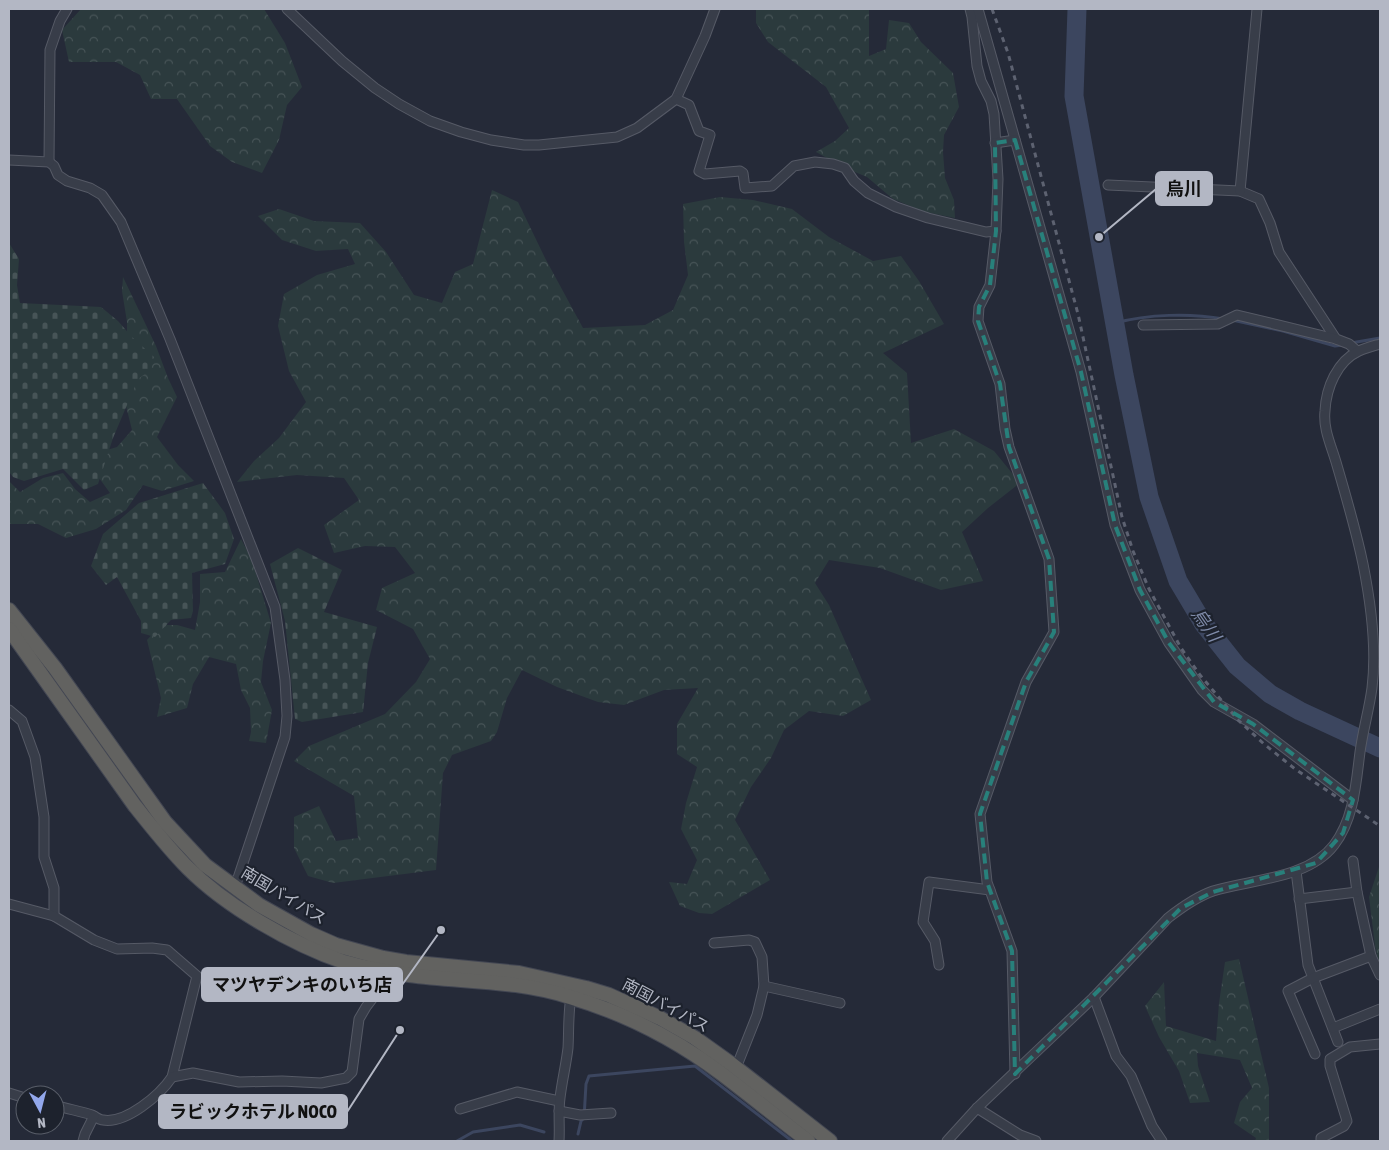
<svg xmlns="http://www.w3.org/2000/svg" width="1389" height="1150" font-family="'Asap Condensed','Noto Sans JP',sans-serif">
<defs>
<pattern id="forest-crowns" width="20" height="18" patternUnits="userSpaceOnUse" patternTransform="scale(1.25)"><rect width="20" height="18" fill="#2b3a3d"/><path d="M2 6a3 3 0 1 1 6 0M12 15a3 3 0 1 1 6 0" fill="none" stroke="#475457"/></pattern>
<pattern id="cemetery-stones" width="16" height="16" patternUnits="userSpaceOnUse" patternTransform="scale(1.25)"><rect width="16" height="16" fill="#2b3a3d"/><path d="M2 7V4a2 2 0 0 1 4 0v3zM10 15v-3a2 2 0 0 1 4 0v3z" fill="#475457"/></pattern>
</defs>
<rect width="100%" height="100%" fill="#252a38"/>
<g fill="url(#forest-crowns)">
<path d="M81,9H264L285,43L302,87L287,105L279,140L262,173L232,162L210,146L177,99H151L140,75L116,62H69L62,30Z"/>
<path d="M756,9H869V56L886,49L889,20L909,23L921,42L953,73L959,107L944,135L943,152L945,178L954,200L955,218L925,212L893,199L867,177L845,168L816,152L835,141L849,128L826,87L768,42L756,23Z"/>
<path d="M492,190L518,202L545,258L583,328L645,325L673,310L688,275L684,242L683,204L720,197L753,200L792,209L829,237L873,261L901,256L919,281L944,324L883,353L907,373L911,443L954,429L994,451L1020,483L988,508L962,532L983,581L941,590L880,568L829,560L815,583L829,605L871,700L843,716L809,711L784,730L771,758L751,787L735,820L770,880L712,914L699,913L680,906L669,882L687,884L697,860L681,829L686,803L697,767L677,754V724L698,688L664,690L624,705L598,702L557,687L522,670L507,698L497,732L491,741L452,755L443,773L436,870L333,883L308,876L294,848V817L319,806L336,841L358,838L354,796L294,761L309,746L385,714L416,682L430,659L413,629L376,610L382,588L415,573L395,547L365,546L334,553L324,525L359,500L344,478L297,475L237,482L254,461L279,438L306,402L289,371L278,326L284,294L317,275L355,264L348,249L316,251L282,240L258,216L279,209L314,221L360,223L386,252L414,295L442,303L455,272L473,264Z"/>
<path d="M123,277L156,346L168,378L177,397L157,437L178,465L194,481L162,491L143,485L126,510L96,529L66,538L38,524H9V481L20,492L43,478L63,473L75,489L90,502L110,493L94,471L97,453L117,447L132,430L125,402L127,344V322L122,291Z"/>
<path d="M241,539L252,560L271,623L263,661L261,682L272,710L266,743L249,741L251,732L250,708L241,690L236,664L209,657L193,684L187,708L157,717L161,698L147,640L161,625H177L195,630L200,602V574L225,572Z"/>
<path d="M1380,864V970L1375,946L1369,897Z"/>
<path d="M1239,959L1269,1088V1141H1255L1256,1138L1234,1123L1240,1102L1252,1088L1240,1060L1197,1053L1198,1066L1210,1102L1190,1103L1179,1071L1159,1037L1145,1006L1164,982L1166,1026L1216,1041L1219,1003L1225,962Z"/>
</g>
<g fill="url(#cemetery-stones)">
<path d="M9,243L19,259L17,285L20,303L101,307L118,321L132,337L154,357L149,371L138,379L113,438L98,484L84,490L63,469L24,481L13,477L9,472Z"/>
<path d="M203,483L225,513L234,539L225,564L192,573L193,611L191,618L171,620L155,637L141,633V621L117,577L106,585L91,566L103,534L139,503Z"/>
<path d="M298,548L342,570L324,612L377,627L368,663L363,712L302,722L295,719L285,621L270,564Z"/>
</g>
<g fill="none" stroke-linecap="round" stroke-linejoin="round">
<g stroke="#3c465f" stroke-width="3">
<path d="M1232,320L1283,331L1335,346L1343,345"/>
<path d="M1115,323C1148,314 1190,313 1224,319"/>
<path d="M1351,343L1380,338"/>
<path d="M578,1134L581,1121L584,1118L586,1084L589,1076L695,1066L792,1141"/>
<path d="M457,1141L473,1132L520,1125L544,1132"/>
</g>
<path stroke="#3c465f" stroke-width="19" d="M1077,9L1074,96L1124,375L1149,497L1178,581L1203,623L1237,666L1270,694L1300,711L1380,748"/>
<g stroke="#565a66" stroke-width="11">
<g id="minor">
<path d="M287,9L342,61L375,88L399,104L430,121L461,132L491,140L524,145H539L617,137L637,128L676,99L705,36L715,9"/>
<path d="M970,9L972,17L977,66L981,81L991,101L994,114L998,179L996,231L990,285L979,307L978,321L1000,384L1005,429L1009,447L1049,559L1054,632L1026,682L980,814L987,882L1012,951L1015,1074"/>
<path d="M978,9L1081,372L1115,525L1140,590L1169,643L1202,690L1214,702L1253,724L1353,800"/>
<path d="M676,99L689,105L699,131L710,135L699,171L705,174L740,171L743,173L745,188L772,186L794,166L815,162L833,164L845,168L854,181L868,193L896,207L928,218L986,232L996,231"/>
<path d="M995,143L1015,140"/>
<path d="M9,160L49,162L54,166L58,175L67,181L90,188L102,195L121,222L170,339L275,607L285,680L287,716L285,737L235,887"/>
<path d="M49,162L50,50L60,21L67,9"/>
<path d="M1108,185L1240,191L1259,199L1270,223L1279,252L1336,339L1349,344L1357,351"/>
<path d="M1240,191L1257,9"/>
<path d="M1143,325L1218,324L1237,315L1336,339"/>
<path d="M9,710L22,721L35,757L44,817V857L54,888V916"/>
<path d="M1353,861L1357,892L1371,956"/>
<path d="M1296,871L1308,965L1338,1042"/>
<path d="M1299,899L1357,892"/>
<path d="M9,904L54,916L94,940L117,949L152,948L167,950L197,976L172,1077C160,1095 126,1124 103,1120C99,1120 96,1117 92,1115C80,1111 67,1109 55,1105"/>
<path d="M714,943L749,940L755,942L762,957L764,986"/>
<path d="M939,965L935,941L923,922L929,882L990,890"/>
<path d="M1094,997L1116,1056L1131,1076L1152,1126L1162,1141"/>
<path d="M1333,1028L1380,1009"/>
<path d="M1315,1054L1288,991L1313,978L1371,956L1380,975"/>
<path d="M736,1068L757,1015L764,986L840,1003"/>
<path d="M172,1077L193,1073L239,1082L282,1081L321,1083L346,1078L352,1072L359,1019L366,1007L379,990L382,966"/>
<path d="M9,1093L25,1098"/>
<path d="M977,1108L1020,1135L1036,1141"/>
<path d="M460,1109L517,1092L559,1101"/>
<path d="M559,1111L580,1115L611,1113"/>
<path d="M83,1141L85,1134L94,1116"/>
<path d="M559,1141C560,1127 558,1113 560,1098C562,1081 566,1065 568,1048C569,1031 568,1014 571,997"/>
<path d="M947,1141L977,1108L1094,997L1168,918C1182,907 1196,897 1213,891C1252,879 1308,879 1334,845C1354,819 1356,783 1360,752C1363,730 1369,710 1372,688C1377,648 1371,604 1363,564C1356,530 1346,496 1336,462C1331,445 1323,429 1325,411C1326,388 1337,361 1359,351C1365,348 1373,346 1380,344"/>
<path d="M1321,1141V1138L1344,1126L1347,1121L1330,1066V1059L1350,1047L1380,1044"/>
</g>
</g>
<g stroke="#434753" stroke-width="16">
<g id="trunk">
<path d="M9,610L55,668L165,822L205,865L259,905L311,934L336,945L383,958L406,962L519,973L586,988L609,995L660,1018L695,1038L730,1063L830,1141"/>
<path d="M9,629L135,806C152,827 169,849 188,868C227,907 292,944 344,962C365,968 387,972 409,975C462,982 518,980 570,997C624,1013 677,1040 722,1074C751,1096 779,1119 808,1141"/>
</g>
</g>
<use href="#minor" stroke="#383d49" stroke-width="9"/>
<use href="#trunk" stroke="#626260" stroke-width="14"/>
<path stroke="#5d6271" stroke-width="3" stroke-dasharray="5 5" stroke-linecap="butt" d="M992,9L1008,53L1078,314L1122,517L1133,551L1149,589L1181,648L1200,675L1238,720L1264,744L1295,769L1380,826"/>
</g>
<path fill="none" stroke="#28807b" stroke-width="4" stroke-dasharray="10 6" stroke-linejoin="round" d="M1015,140L1081,372L1115,525L1140,590L1169,643L1214,702L1253,724L1353,800L1343,833L1316,863L1213,892L1181,908L1015,1074L1012,951L987,882L980,814L1026,682L1054,632L1049,559L1009,447L1000,384L978,321L979,307L990,285L996,231L995,143Z"/>
<g text-anchor="middle" stroke-width="4.5" stroke-linejoin="round" paint-order="stroke">
<g font-size="16" fill="#b3b7c4" stroke="#1d222d">
<text transform="translate(284 895) rotate(31)" y="6">南国バイパス</text>
<text transform="translate(666 1005) rotate(28)" y="6">南国バイパス</text>
</g>
<g font-size="18" font-style="italic" fill="#7f8ba9" stroke="#1d222d">
<text transform="translate(1206 625) rotate(55)" y="6">烏川</text>
</g>
</g>
<path fill="none" stroke="#b3b7c4" stroke-width="2" d="M1099 237L1156 189M441 930L402 985M400 1030L347 1112"/>
<g fill="#b3b7c4" stroke="#1d222d" stroke-width="2">
<circle cx="1099" cy="237" r="5"/>
<circle cx="441" cy="930" r="5"/>
<circle cx="400" cy="1030" r="5"/>
</g>
<g fill="#b3b7c4" stroke="#b3b7c4" stroke-width="2">
<rect x="1156" y="172" width="56" height="33" rx="5"/>
<rect x="202" y="968" width="200" height="33" rx="5"/>
<rect x="159" y="1095" width="188" height="33" rx="5"/>
</g>
<g font-size="18" text-anchor="middle" font-weight="bold" fill="#111">
<text x="1184" y="195">烏川</text>
<text x="302" y="991">マツヤデンキのいち店</text>
<text x="253" y="1118">ラビックホテル NOCO</text>
</g>
<rect width="1389" height="1150" fill="none" stroke="#b3b7c4" stroke-width="20"/>
<g transform="translate(40 1110) rotate(173)"><circle r="24" fill="#1d222d" stroke="#595e69"/>
<path d="M0-4L9 19L0 12L-9 19Z" fill="#92a7eb"/>
<text y="-8" font-size="14" font-weight="bold" text-anchor="middle" fill="#b3b7c4">N</text>
</g>
</svg>
